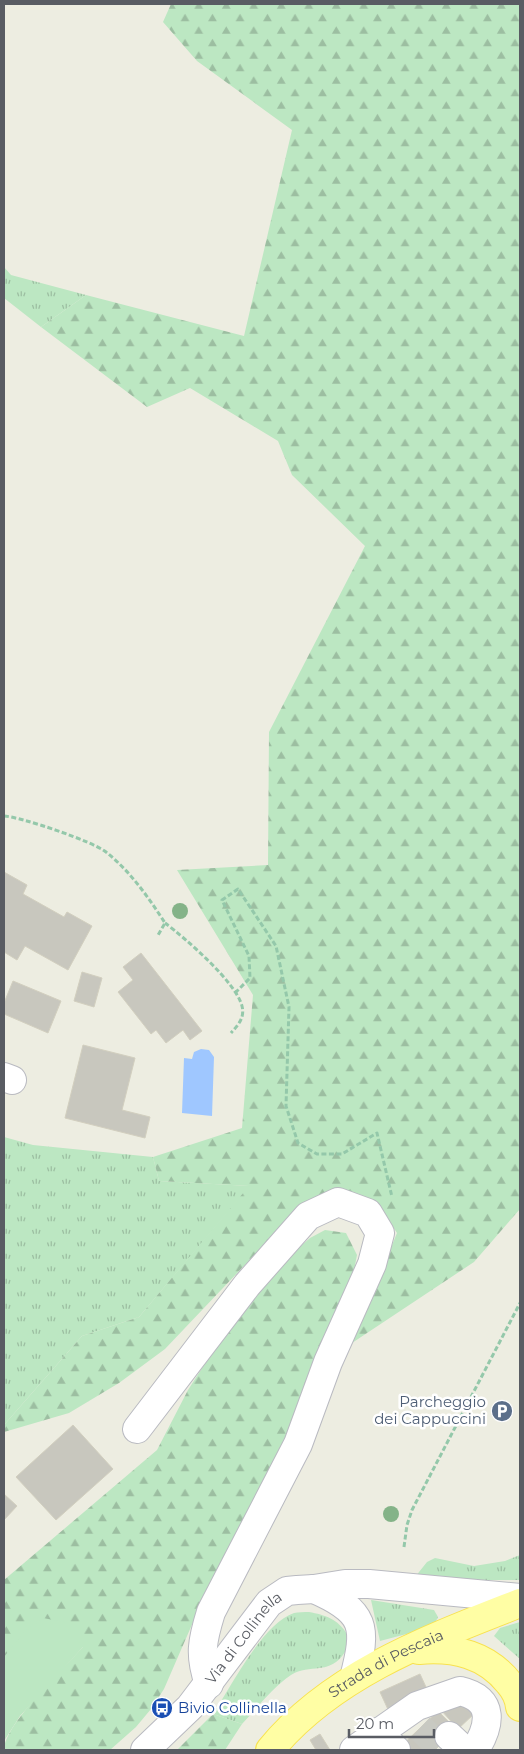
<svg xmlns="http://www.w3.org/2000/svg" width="524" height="1754" font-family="Montserrat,sans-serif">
<defs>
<pattern id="grass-tufts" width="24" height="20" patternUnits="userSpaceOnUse" patternTransform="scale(1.25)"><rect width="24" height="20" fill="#bce7c2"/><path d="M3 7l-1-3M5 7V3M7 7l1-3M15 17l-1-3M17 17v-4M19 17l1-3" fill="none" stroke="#9cbea1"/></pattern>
<pattern id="forest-firs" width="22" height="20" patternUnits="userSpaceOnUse" patternTransform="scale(1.25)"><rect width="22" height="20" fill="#bce7c2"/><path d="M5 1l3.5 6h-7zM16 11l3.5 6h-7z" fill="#9cbea1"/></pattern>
</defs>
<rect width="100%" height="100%" fill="#edede1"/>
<g fill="url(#grass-tufts)">
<path d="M4,267L11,275L86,295L41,327L4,298Z"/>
<path d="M4,1137L33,1145L153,1157L159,1181L250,1186L139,1317L82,1336L4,1425Z"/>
<path d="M520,1555V1580H421L415,1577L427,1562L435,1558L474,1566L505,1561Z"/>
<path d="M371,1600L434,1610L438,1617L433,1627L380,1641Z"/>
<path d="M309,1612C325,1615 338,1619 347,1634C350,1639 348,1647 345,1652C330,1676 310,1663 291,1675C273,1687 257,1708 242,1724L213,1714C231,1687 262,1624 294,1613C298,1612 304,1612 309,1612Z"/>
<path d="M520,1622V1659L494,1636L500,1628Z"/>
</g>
<g fill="url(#forest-firs)">
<path d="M171,4H520V1209L474,1262L352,1343L397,1233L376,1201L338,1191L299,1208L165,1349L119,1383L69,1413L4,1432V1425L82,1336L139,1317L249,1186L159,1181L153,1157L242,1128L253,995L177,870L268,865L269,732L365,546L292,475L278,441L190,388L147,407L41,327L86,295L244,336L292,130L197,61L163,22Z"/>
<path d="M325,1230L346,1233L357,1255L351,1286L293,1423L207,1590L164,1689L151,1709L136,1727L110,1750H4C4,1725 64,1668 83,1647L4,1657V1580L157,1450L188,1390L229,1326L286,1259L310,1238Z"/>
<path d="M213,1714L242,1724L225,1750H177Z"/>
</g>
<path fill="#bce7c2" d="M43,1618L64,1622L83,1647L20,1716L4,1741V1657L24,1632Z"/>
<path fill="#9fc7ff" d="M201,1049L209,1050L214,1057L212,1116L182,1113L184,1058L192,1059L194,1052Z"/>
<g fill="#c8c7be" stroke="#d2cfbf">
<path d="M4,872L27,885L23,894L64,917L67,912L92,926L68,970L25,946L17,960L4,952Z"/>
<path d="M141,953L202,1031L190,1040L183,1030L166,1043L156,1030L151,1034L118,992L133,980L123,967Z"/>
<path d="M82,972L102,978L94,1007L74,1001Z"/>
<path d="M13,981L61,1001L48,1033L4,1014V1003Z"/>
<path d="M83,1045L135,1058L122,1110L150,1117L145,1138L65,1118Z"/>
<path d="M73,1425L113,1469L56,1520L16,1477Z"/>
<path d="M4,1494L17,1506L4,1520Z"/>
<path d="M420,1674L431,1698L391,1716L380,1692Z"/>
<path d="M458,1695L475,1713L458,1729L441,1710Z"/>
<path d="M438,1711L456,1729L435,1750H397Z"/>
<path d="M320,1734L330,1750H316L310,1740Z"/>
</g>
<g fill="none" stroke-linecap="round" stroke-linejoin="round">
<path stroke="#c8c9c2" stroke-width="28" stroke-dasharray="28 14" stroke-linecap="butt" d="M420,1728L439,1746"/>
<g stroke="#b9bac1" stroke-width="30">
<g id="minor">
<path d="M4,1077L12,1080"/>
<path d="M137,1429L247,1285L308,1216L338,1202L368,1213L380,1233L372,1264L328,1362L298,1444L211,1612C202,1641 199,1655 209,1684"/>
<path d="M314,1589C367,1612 367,1627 354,1678"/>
<path d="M378,1732L396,1750"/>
<path d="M449,1736L464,1750"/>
<path id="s1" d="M145,1750L190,1707L269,1603L287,1591L297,1590L314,1589L345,1584H369L520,1598"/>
<path d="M354,1750L417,1706L460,1691C496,1699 490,1726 475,1750"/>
</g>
</g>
<g stroke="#f8e24f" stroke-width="30">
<g id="major">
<path d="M419,1650C454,1647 486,1654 509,1683C515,1690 519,1697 520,1707"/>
<path id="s2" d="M270,1750C332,1674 431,1638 520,1603"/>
</g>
</g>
<g stroke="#94c8aa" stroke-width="3" stroke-dasharray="5 2.5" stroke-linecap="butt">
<path d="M4,816C21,817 92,841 106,852C130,871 149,898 165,923L157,937"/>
<path d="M165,923C185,938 236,982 242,1006C245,1018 238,1025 231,1033"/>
<path d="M235,993L250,978L249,956L222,900L238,889L276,946L289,1007L286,1106L298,1143L317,1154H342L377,1133L392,1197"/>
<path d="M404,1547L407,1525L412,1510L520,1303"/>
</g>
<use href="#minor" stroke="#fff" stroke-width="28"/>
<use href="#major" stroke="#fffea4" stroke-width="28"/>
</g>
<g fill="#84b388">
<circle cx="180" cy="911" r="8"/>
<circle cx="391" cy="1514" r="8"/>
</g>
<defs>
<g id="parking-disc" transform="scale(1.125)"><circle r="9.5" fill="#5c6f8a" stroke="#fff"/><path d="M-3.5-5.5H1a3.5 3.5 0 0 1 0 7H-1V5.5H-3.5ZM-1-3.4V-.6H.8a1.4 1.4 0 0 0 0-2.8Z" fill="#fff"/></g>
<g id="bus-disc" transform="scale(1.125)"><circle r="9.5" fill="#1a4fb4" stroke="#fff"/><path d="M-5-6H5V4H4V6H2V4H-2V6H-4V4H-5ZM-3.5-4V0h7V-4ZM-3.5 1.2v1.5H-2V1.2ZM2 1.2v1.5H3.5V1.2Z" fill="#fff"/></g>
</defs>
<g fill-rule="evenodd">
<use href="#parking-disc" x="502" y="1411"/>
<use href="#bus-disc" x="162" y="1708"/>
</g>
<g text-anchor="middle" stroke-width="5" stroke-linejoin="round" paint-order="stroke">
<g font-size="15" fill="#4e5e75" stroke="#fff" text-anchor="end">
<text x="486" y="1407">Parcheggio<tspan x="486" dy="17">dei Cappuccini</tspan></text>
</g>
<g font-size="15" fill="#595c63" stroke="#fff">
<text dy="5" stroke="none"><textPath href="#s1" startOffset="150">Via di Collinella</textPath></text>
<text dy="5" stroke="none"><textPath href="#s2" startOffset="146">Strada di Pescaia</textPath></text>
</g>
<g font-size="15" fill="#164399" stroke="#fff" text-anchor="start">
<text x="178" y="1713">Bivio Collinella</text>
</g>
</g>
<rect width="524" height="1754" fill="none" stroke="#595c63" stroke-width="10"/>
<path d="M349 1729v8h85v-8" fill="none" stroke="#595c63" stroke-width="2.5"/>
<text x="356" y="1729" font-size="15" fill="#595c63" stroke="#ffffff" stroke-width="4" paint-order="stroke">20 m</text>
</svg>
